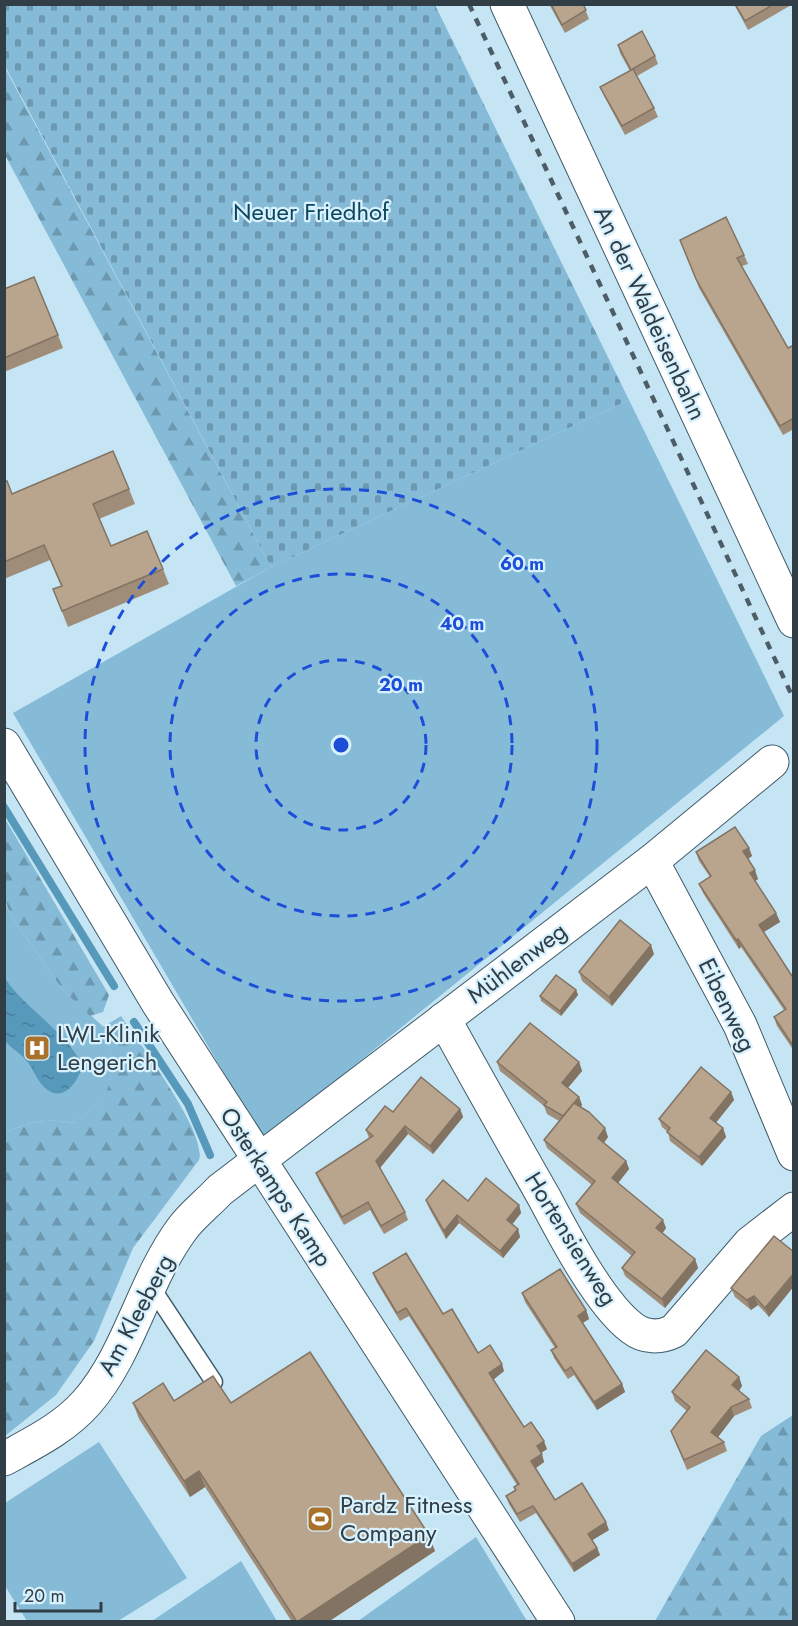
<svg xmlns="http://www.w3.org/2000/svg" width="798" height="1626" font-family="Jost,sans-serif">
<defs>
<pattern id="forest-firs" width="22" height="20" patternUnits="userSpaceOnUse" patternTransform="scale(1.5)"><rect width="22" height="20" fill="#85bbd7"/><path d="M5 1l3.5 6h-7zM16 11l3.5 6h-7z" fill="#6d99b0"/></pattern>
<pattern id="cemetery-stones" width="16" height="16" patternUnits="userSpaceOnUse" patternTransform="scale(1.5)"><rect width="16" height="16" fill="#85bbd7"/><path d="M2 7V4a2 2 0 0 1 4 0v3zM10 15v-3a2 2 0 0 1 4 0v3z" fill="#6d99b0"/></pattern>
<pattern id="water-ripples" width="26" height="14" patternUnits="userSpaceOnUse" patternTransform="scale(1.5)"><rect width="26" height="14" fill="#5699ba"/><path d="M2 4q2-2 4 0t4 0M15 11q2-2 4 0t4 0" fill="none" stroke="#487e99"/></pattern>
</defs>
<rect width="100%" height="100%" fill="#c5e5f5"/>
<g fill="#85bbd7">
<path d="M629,400L784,716L263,1140L13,713L271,567Z"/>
<path d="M4,900L10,914L62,989L108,1031C114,1081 117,1093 74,1123C48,1118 29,1121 5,1133Z"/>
<path d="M99,1442L187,1578L118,1621H27L5,1586V1503Z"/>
<path d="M476,1537L527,1621H358Z"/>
<path d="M241,1561L277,1621H152Z"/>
</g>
<g fill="url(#forest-firs)">
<path d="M4,66L271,567L236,586L5,155Z"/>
<path d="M4,817L109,995L103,1012L90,1016L62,989L10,914L5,900Z"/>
<path d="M121,1016C138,1042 208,1133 199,1160L133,1248L94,1341L56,1395L5,1436V1133C29,1121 48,1118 74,1123C116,1094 114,1080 108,1032L103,1027Z"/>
<path d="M793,1415V1621H655L761,1436Z"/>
</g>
<path fill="url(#cemetery-stones)" d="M4,5H435L629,400L271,567L5,66Z"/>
<path fill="url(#water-ripples)" d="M4,977C27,1011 64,1029 83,1066C77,1082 63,1105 44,1087C36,1079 33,1068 26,1060C20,1053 11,1048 5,1041Z"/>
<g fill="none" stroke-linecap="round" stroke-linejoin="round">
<g stroke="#5699ba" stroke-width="8">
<path d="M4,807L114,986"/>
<path d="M134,1022L188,1104L210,1155"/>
</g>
<g stroke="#405b69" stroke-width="19">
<path id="lane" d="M150,1285L214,1382"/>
</g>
<g stroke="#405b69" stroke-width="35">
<g id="street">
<path d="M507,4L794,621"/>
<path d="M4,745L158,1003L558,1622"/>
<path d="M652,861L740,1025L794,1154"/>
<path d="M444,1019C477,1079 511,1139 545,1199C564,1235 600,1304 632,1328C645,1338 660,1338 674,1331L750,1243L794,1209"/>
<path d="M4,1459C35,1442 64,1428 87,1402C130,1352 143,1282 182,1229C192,1215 208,1203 220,1190L652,861L772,762"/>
</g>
</g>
<use href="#lane" stroke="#fff" stroke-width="16"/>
<use href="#street" stroke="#fff" stroke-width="33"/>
<path stroke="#4d5d65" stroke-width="4.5" stroke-dasharray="8 8" stroke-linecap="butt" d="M469,4L794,700"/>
</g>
<g fill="#9f8d79">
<path d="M549,4H583L589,19L565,33Z"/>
<path d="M734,4H793L748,30Z"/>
<path d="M618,45L655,56L658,64L637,76L654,108L658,117L625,135L604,96L600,87L630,71L620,53Z"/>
<path d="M680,240L744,255L748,264L742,266L788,348L794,345V429L783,435L699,288Z"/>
<path d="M4,289L58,335L63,348L4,372Z"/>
<path d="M4,482L12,494L129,489L135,504L99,519L111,546L163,569L169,584L68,627L53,589L61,586L50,560L4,579Z"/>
<path d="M749,848L752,856L748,859L758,879L755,881L776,913L780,922L764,932L792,976H794V1051L777,1026L774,1017L784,1010L741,947L739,949L703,893L699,884L710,877L699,861L696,852Z"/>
<path d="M654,954L612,1006L582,981L579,972Z"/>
<path d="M576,990L578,995L561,1016L541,1001L540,996Z"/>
<path d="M497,1062H579L582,1071L568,1088L579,1097L582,1105L581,1107L608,1137L604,1143L626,1161L629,1169L618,1183L666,1228L662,1233L695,1259L698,1268L665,1308L625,1276L622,1268L632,1256L580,1213L576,1204L592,1185L547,1148L544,1140L559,1121L547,1114L544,1106L500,1071Z"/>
<path d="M731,1092L734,1100L716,1123L723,1128L726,1137L702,1166L670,1141L668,1132L662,1127L659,1119Z"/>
<path d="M460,1109L463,1117L433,1154L408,1134L380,1168L405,1212L408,1220L384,1234L370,1210L344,1225L319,1181L316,1173L369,1138L366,1130L393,1112Z"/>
<path d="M426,1200L468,1201L519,1205L521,1213L512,1225L518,1229L520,1237L503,1258L459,1223L446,1239L429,1208Z"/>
<path d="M794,1252V1286L769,1317L758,1305L751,1310L735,1297L731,1288Z"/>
<path d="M373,1273L443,1314L478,1353L504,1371L493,1379L524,1427L547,1449L541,1453L544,1462L536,1468L555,1500L609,1530L592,1540L597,1548L600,1555L574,1572L536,1513L520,1522L509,1504L506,1496L515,1490L514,1487L517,1485L409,1316L400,1321L376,1281Z"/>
<path d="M522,1293L586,1310L589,1319L582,1323L622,1384L625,1392L597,1410L574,1375L568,1379L554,1358L551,1350L555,1348L525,1302Z"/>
<path d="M739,1377L742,1386L739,1391L749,1399L752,1408L734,1416L718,1437L724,1442L727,1451L687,1470L671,1431L687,1411L675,1401L672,1392Z"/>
<path d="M174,1401L231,1403L435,1551L328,1622H292L205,1487L190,1497L139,1419L133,1403Z"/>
</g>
<g fill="#827363">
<path d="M749,848L752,856L746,860L743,851Z"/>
<path d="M755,870L758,879L753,882L750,873Z"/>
<path d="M776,913L780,922L762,933L759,925Z"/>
<path d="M738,939L741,947L739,949L736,940Z"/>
<path d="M651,945L654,954L612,1006L609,997Z"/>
<path d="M576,990L578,995L561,1016L560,1011Z"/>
<path d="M579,1062L582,1071L565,1091L562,1083Z"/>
<path d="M731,1092L734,1100L713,1126L710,1118Z"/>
<path d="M579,1097L582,1105L566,1125L563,1116Z"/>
<path d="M460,1109L463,1117L433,1154L430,1146Z"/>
<path d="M405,1126L408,1134L379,1169L376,1161Z"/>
<path d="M605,1128L608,1137L601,1146L598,1138Z"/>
<path d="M723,1128L726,1137L702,1166L699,1157Z"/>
<path d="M626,1161L629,1169L615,1187L612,1178Z"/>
<path d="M519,1205L521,1213L509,1228L507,1220Z"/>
<path d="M457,1215L459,1223L446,1239L444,1231Z"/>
<path d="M663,1220L666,1228L660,1237L656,1228Z"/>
<path d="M518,1229L520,1237L503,1258L500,1251Z"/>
<path d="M695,1259L698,1268L665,1308L662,1299Z"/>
<path d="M794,1273V1286L769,1317L765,1308Z"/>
<path d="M754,1296L758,1305L751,1310L747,1300Z"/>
<path d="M586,1310L589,1319L581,1324L578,1316Z"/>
<path d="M502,1364L504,1371L492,1381L489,1373Z"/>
<path d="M739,1377L742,1386L736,1394L732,1385Z"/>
<path d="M622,1384L625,1392L597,1410L594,1402Z"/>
<path d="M731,1407L734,1416L715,1441L711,1432Z"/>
<path d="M544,1441L547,1449L539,1454L537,1446Z"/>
<path d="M542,1454L544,1462L534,1469L531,1461Z"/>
<path d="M199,1471L205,1487L190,1497L184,1481Z"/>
<path d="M606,1522L609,1530L591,1541L588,1534Z"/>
<path d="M429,1535L435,1551L328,1622H297Z"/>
<path d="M597,1548L600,1555L574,1572L572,1564Z"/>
</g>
<g fill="#b9a48d" stroke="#827363" stroke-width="1.5">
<path d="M551,4H583L586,10L562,25Z"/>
<path d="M735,4H774L745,21Z"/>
<path d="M642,31L655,56L631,70L618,45Z"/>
<path d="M633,69L654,108L622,126L600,87Z"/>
<path d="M726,217L744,255L737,258L788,348L794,345V418L780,426L696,279L680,240Z"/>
<path d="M34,277L58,335L4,358V289Z"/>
<path d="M113,451L129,489L93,504L111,546L147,531L163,569L62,611L53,589L62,586L44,545L4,562V482L7,481L12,494Z"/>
<path d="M735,827L749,848L743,851L755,870L750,873L776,913L759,925L792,976H794V1047L774,1017L786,1009L738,939L736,940L699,884L711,876L696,852Z"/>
<path d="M620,920L651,945L609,997L579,972Z"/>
<path d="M556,975L576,990L560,1011L540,996Z"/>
<path d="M530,1023L579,1062L562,1083L579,1097L563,1116L544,1105L547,1102L497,1062Z"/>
<path d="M701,1067L731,1092L710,1118L723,1128L699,1157L667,1132L670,1128L659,1119Z"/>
<path d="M421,1077L460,1109L430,1146L405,1126L376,1161L405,1212L381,1226L368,1202L342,1217L316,1173L373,1136L366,1130L385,1106L393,1112Z"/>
<path d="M574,1103L589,1112L605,1128L598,1138L626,1161L612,1178L663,1220L656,1228L695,1259L662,1299L622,1268L635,1252L576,1204L595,1181L544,1140Z"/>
<path d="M486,1178L519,1205L507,1220L518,1229L500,1251L457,1215L444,1231L426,1200L443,1180L468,1201Z"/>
<path d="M774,1236L794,1252V1273L765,1308L754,1296L747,1300L731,1288Z"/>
<path d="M406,1253L443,1314L452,1309L478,1353L490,1345L502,1364L489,1373L524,1427L531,1422L544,1441L537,1446L542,1454L531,1461L555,1500L582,1483L606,1522L588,1534L597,1548L572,1564L533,1506L517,1514L506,1496L516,1490L514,1487L519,1484L406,1308L397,1313L373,1273Z"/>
<path d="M560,1269L586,1310L578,1316L622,1384L594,1402L571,1367L565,1371L551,1350L557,1347L522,1293Z"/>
<path d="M706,1350L739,1377L732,1385L749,1399L731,1407L711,1432L724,1442L684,1460L671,1431L690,1407L672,1392Z"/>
<path d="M310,1352L429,1535L297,1622L199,1471L184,1481L133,1403L163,1383L174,1401L213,1376L231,1403Z"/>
</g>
<g fill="none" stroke="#1d4ed8" stroke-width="3" stroke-dasharray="10 8">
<circle cx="341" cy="745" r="85"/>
<circle cx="341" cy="745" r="171"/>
<circle cx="341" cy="745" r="256"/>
</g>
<defs>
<g id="hospital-square" transform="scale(1.35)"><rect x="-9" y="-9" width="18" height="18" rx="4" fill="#a8722c" stroke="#d7f1fe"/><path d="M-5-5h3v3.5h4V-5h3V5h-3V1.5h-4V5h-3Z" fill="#fff"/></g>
<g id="stadium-square" transform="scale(1.35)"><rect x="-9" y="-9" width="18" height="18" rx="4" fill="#a8722c" stroke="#d7f1fe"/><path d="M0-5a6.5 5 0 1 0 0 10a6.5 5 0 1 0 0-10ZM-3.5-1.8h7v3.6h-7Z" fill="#fff"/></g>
</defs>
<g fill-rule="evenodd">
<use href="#hospital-square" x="37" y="1048"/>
<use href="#stadium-square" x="320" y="1519"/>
</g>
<g text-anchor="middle" stroke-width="4.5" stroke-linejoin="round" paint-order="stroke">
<g font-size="24" fill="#0d475e" stroke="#d7f1fe">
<text x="311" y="220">Neuer Friedhof</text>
</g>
<g font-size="24" fill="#323e45" stroke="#d7f1fe">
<text transform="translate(650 313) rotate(65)" y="8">An der Waldeisenbahn</text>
<text transform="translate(517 963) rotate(-37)" y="8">Mühlenweg</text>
<text transform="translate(727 1005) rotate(64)" y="8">Eibenweg</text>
<text transform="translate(276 1187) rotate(57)" y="8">Osterkamps Kamp</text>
<text transform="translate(571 1239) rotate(58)" y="8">Hortensienweg</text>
<text transform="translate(136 1315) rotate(-62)" y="8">Am Kleeberg</text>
</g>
<g font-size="24" fill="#323e45" stroke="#d7f1fe" text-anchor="start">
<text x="57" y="1042">LWL-Klinik<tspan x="57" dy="28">Lengerich</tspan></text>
<text x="340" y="1513">Pardz Fitness<tspan x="340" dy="28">Company</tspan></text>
</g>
</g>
<circle cx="341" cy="745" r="9" fill="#1d4ed8" stroke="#d7f1fe" stroke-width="3"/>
<g font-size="18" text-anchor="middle" font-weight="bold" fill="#1d4ed8" stroke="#d7f1fe" stroke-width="4.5" stroke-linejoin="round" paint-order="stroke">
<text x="522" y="570">60 m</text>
<text x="462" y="630">40 m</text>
<text x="401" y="691">20 m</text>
</g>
<rect width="798" height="1626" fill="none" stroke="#323e45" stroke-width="12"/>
<path d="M15 1602v9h86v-9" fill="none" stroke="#323e45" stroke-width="3"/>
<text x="24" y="1602" font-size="18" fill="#323e45" stroke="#d7f1fe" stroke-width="4.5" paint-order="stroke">20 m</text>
</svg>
